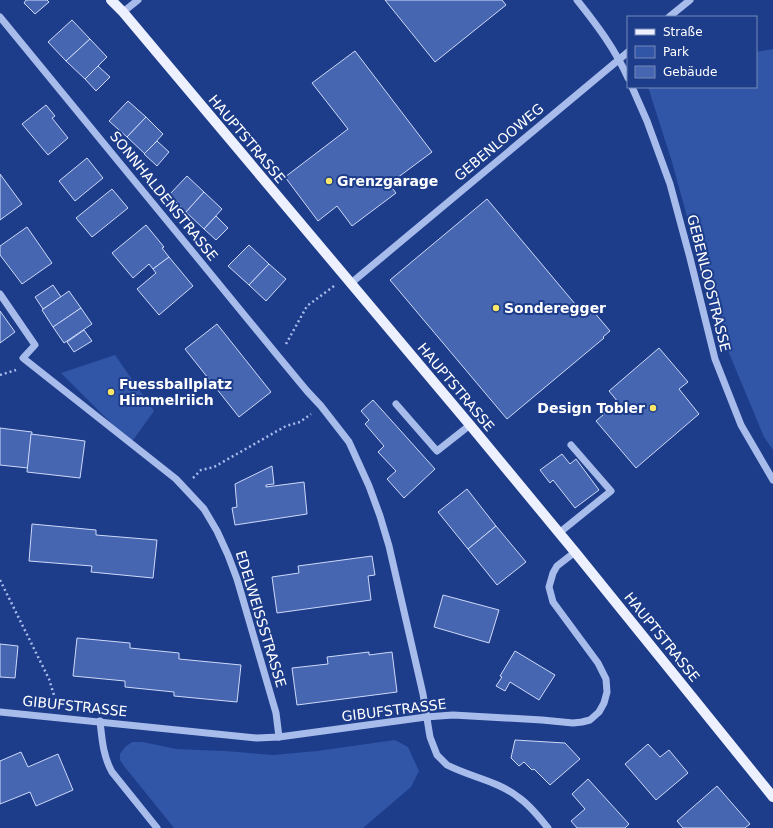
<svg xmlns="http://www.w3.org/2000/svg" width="773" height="828" font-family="'DejaVu Sans',sans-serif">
<rect width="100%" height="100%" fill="#1d3c8a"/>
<g fill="#3155a7">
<path d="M773,49V450L764,437L716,322L672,162L648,87H756V52Z"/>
<path d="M115,355L154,411L131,443L61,373Z"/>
<path d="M395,740L408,747L419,771L411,787L363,828H174L124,766L120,760V754L125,747L132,742H143L176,749L225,751L273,755L317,751Z"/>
</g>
<g fill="#4666b2" stroke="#cddaf9">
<path d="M26,0H47L49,2L35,14L24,3Z"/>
<path d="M385,0H502L506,5L435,62Z"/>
<path d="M72,20L90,39L66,61L48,42Z"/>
<path d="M90,39L107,57L85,79L66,61Z"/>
<path d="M355,51L432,152L389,184L396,193L352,226L337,206L318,221L285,177L348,129L312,83Z"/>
<path d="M98,66L110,77L96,91L85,79Z"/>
<path d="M128,101L146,117L127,137L109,121Z"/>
<path d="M46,105L55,116L52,118L68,138L48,155L22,124Z"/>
<path d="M146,117L163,134L145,154L127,137Z"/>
<path d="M157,141L169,152L157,166L144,154Z"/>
<path d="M87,158L103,178L75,201L59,181Z"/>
<path d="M0,174L22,204L0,220Z"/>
<path d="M187,176L204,192L186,212L169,195Z"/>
<path d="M112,189L128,208L92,237L76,218Z"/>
<path d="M204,192L222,209L204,229L186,212Z"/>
<path d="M487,199L581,311L588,305L610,331L603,337L604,338L507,419L390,280Z"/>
<path d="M216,216L228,228L216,240L204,229Z"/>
<path d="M146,225L164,247L162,248L169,257L153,269L149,264L133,278L112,253Z"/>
<path d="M27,227L52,263L22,284L0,255V246Z"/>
<path d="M249,245L269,264L249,285L228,266Z"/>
<path d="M169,257L193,286L159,315L137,289L156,273L153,269Z"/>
<path d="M269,264L286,279L266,301L249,285Z"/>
<path d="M53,285L61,297L43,309L35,297Z"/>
<path d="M69,291L81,308L53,327L42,310Z"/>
<path d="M81,308L92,324L64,343L53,327Z"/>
<path d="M0,311L15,332L0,343Z"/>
<path d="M217,324L271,392L239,417L185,349Z"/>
<path d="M84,330L92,341L74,352L67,342Z"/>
<path d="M659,348L688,382L679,389L699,414L636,468L596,421L618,402L609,391Z"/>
<path d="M373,400L435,469L404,498L387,479L396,471L378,452L384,446L365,424L369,420L361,411Z"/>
<path d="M0,428L32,432L28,468L0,465Z"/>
<path d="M31,434L85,441L80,478L27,472Z"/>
<path d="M562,454L570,464L576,459L599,490L575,508L553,480L550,483L540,470Z"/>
<path d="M272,466L274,484L266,485V487L304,482L307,514L235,525L232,508L237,507L235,484Z"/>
<path d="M467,489L496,526L468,549L438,512Z"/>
<path d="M32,524L96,530V535L157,540L153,578L91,572L92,566L29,561Z"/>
<path d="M496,526L526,562L497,585L468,549Z"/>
<path d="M372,556L375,575L368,576L371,600L277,613L272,577L299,573L298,566Z"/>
<path d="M443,595L499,610L489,643L434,627Z"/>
<path d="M77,638L130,643V648L179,653V659L241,665L237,702L174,696V692L125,687V681L73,676Z"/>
<path d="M0,644L18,646L15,678L0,677Z"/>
<path d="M515,651L555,675L539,700L510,682L505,691L496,686L502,677L500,676Z"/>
<path d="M369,652V655L392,652L397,692L297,705L292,668L328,664L327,657Z"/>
<path d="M515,740L565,743L580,759L550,785L534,769L532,770L524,762L519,766L511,758Z"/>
<path d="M648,744L660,757L669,750L688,773L656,800L625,764Z"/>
<path d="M21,752L28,767L58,754L73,790L36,806L30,792L0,804V761Z"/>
<path d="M588,779L629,824L625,828H577L571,821L585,809L572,794Z"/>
<path d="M717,786L750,824L745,828H683L677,821Z"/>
</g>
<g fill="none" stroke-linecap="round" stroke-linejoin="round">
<g stroke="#a8bcec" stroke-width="2.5" stroke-dasharray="2 3" stroke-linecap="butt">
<path d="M286,344L307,306L334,286"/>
<path d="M0,375L16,370"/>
<path d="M193,478L201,470L214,467L286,426L300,422L311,414"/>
<path d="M0,580L49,679L57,705"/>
</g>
<g stroke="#a8bcec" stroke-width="7">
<path d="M577,0C597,25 615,49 628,78"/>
<path d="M123,12L138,0"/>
<path d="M0,17L278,356L307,391L321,406L349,442L369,486L380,516L389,546L423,694L430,737L437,755L447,765C470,777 498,781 518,797C530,805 539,817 548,828"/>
<path d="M669,17L690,0"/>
<path d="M632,87L647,121L670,184L690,258L715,359L741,425L773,480"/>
<path d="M350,284L628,52"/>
<path d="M0,294L35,345L23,358L176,479L204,509L217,531L228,555L237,579L276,713L279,737"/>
<path d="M396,404L437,451L470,425"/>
<path d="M559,533L611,491L571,445"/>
<path d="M0,712L257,738L279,737L426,717L453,715L542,720L573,723L582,722L590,720L599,712L604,703L607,692L606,679L598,663L553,602L549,587L553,573L557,566L575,552"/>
<path d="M100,721C102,739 103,756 112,772L157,828"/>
</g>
<path stroke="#edf1ff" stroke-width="10" d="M111,0L123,12L470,425L575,552L773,797"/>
</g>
<g fill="#fbe767" stroke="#1d3c8a" stroke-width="1.5">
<circle cx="329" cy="181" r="4"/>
<circle cx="496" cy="308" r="4"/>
<circle cx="111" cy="392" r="4"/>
<circle cx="653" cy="408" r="4"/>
</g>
<g text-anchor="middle" stroke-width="4" stroke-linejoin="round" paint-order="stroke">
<g font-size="14" fill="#fff" stroke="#1d3c8a">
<text transform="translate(247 139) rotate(50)" y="5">HAUPTSTRASSE</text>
<text transform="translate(499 142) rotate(-40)" y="5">GEBENLOOWEG</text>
<text transform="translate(164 196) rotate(51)" y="5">SONNHALDENSTRASSE</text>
<text transform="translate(709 283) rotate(76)" y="5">GEBENLOOSTRASSE</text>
<text transform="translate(456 387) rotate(50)" y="5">HAUPTSTRASSE</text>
<text transform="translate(261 619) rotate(73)" y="5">EDELWEISSSTRASSE</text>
<text transform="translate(662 637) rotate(51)" y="5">HAUPTSTRASSE</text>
<text transform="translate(75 706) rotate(6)" y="5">GIBUFSTRASSE</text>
<text transform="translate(394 710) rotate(-7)" y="5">GIBUFSTRASSE</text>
</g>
<g font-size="14" font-weight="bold" fill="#fff" stroke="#1d3c8a" text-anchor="start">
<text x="337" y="186">Grenzgarage</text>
<text x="504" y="313">Sonderegger</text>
<text x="119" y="389">Fuessballplatz<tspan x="119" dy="16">Himmelriich</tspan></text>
<text x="645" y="413" text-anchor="end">Design Tobler</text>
</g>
</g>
<rect x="627" y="16" width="130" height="72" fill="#1d3c8a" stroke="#778ab9"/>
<rect x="635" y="29" width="20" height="6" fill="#edf1ff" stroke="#778ab9"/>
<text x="663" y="36" font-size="12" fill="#ffffff">Straße</text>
<rect x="635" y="46" width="20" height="12" fill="#3155a7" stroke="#778ab9"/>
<text x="663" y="56" font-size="12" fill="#ffffff">Park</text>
<rect x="635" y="66" width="20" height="12" fill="#4666b2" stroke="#778ab9"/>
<text x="663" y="76" font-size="12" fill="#ffffff">Gebäude</text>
</svg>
